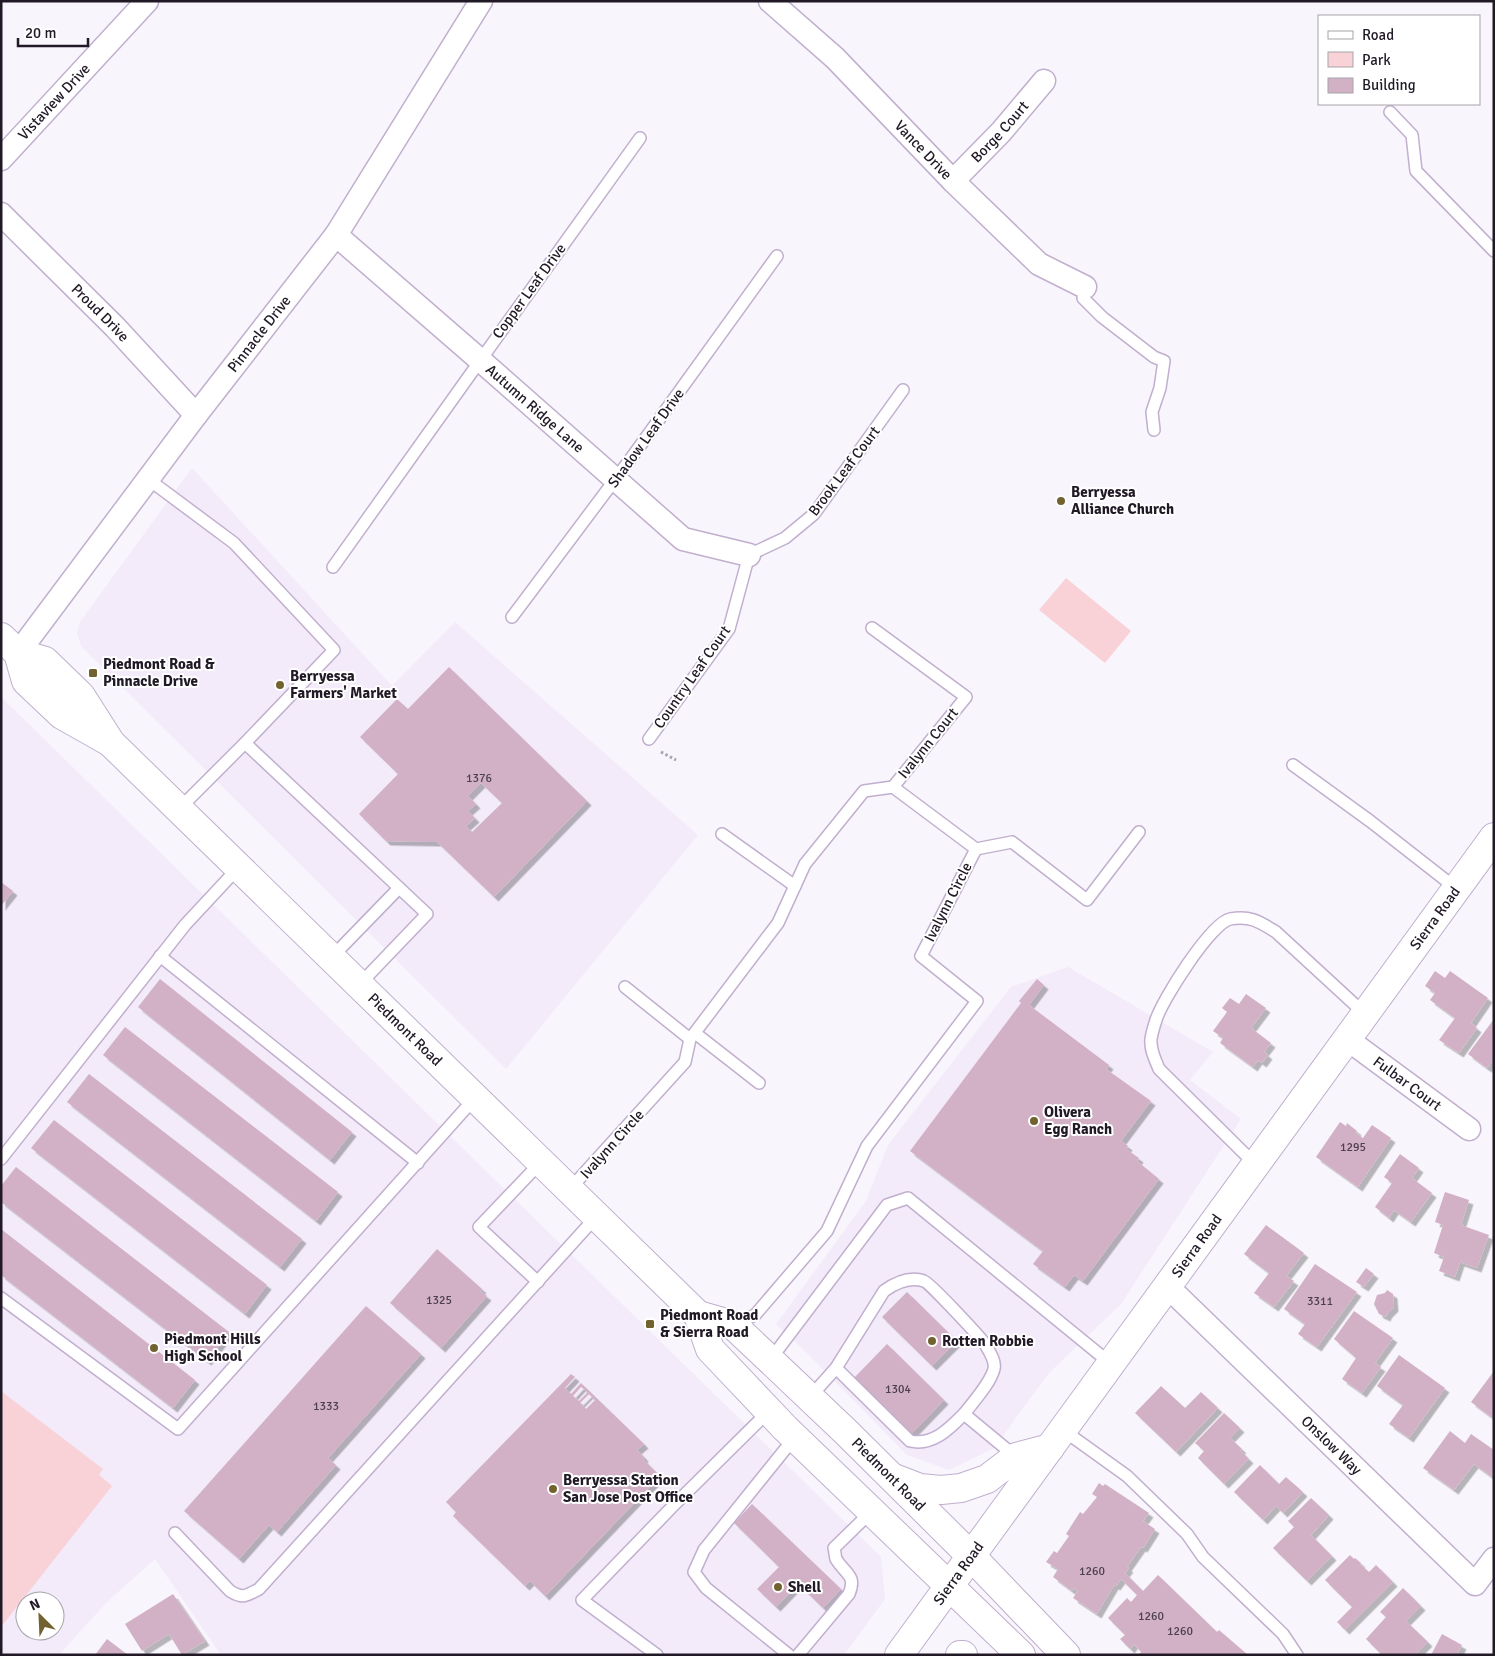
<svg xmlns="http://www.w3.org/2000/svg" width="1495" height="1656" font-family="Signika,sans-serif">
<defs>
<filter id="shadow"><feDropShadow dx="4.5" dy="4.5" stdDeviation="0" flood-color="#0004"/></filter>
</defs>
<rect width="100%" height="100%" fill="#f9f5fc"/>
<g fill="#f3eafa" fill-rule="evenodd">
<path d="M192,468L392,686L455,622L698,835L506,1069L81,646L77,633L80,622Z"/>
<path d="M1,697L881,1557L885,1599L844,1655H221L155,1559L107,1602L59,1655H1ZM25,1601H55V1631H25Z"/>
<path d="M1068,967L1213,1052L1190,1080L1241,1119L1121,1304L1048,1374L994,1448L949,1470L907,1455L805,1351L776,1324L866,1201L888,1145L1011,987Z"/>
</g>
<g fill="#f9d2d8">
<path d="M1066,578L1131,631L1105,663L1039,610Z"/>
<path d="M1,1391L103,1469L99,1475L112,1486L1,1627Z"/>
</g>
<g fill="#d2b1c6" fill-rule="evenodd" filter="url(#shadow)">
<path d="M449,667L587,801L494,897L437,842L386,841L359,814L398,774L360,737L397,699L408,709ZM481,783L502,803L472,832L466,826L475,818L468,811L476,804L468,796Z"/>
<path d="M1,882L13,891L1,906Z"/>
<path d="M1435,971L1445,978L1450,971L1488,998L1471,1023L1477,1028L1459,1053L1439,1040L1455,1018L1430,1000L1435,993L1425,986Z"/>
<path d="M160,979L352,1132L330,1160L138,1007Z"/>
<path d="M1037,979L1044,985L1029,1005L1109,1065L1106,1069L1151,1101L1121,1141L1128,1146L1126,1149L1139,1158L1137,1161L1159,1179L1083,1281L1074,1275L1065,1287L1033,1264L1043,1251L910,1151L1021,1003L1019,1001Z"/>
<path d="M1246,994L1266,1008L1251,1028L1271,1043L1264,1052L1268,1055L1262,1063L1258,1060L1253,1067L1220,1043L1223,1038L1213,1031L1227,1012L1222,1008L1230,998L1239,1004Z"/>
<path d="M1494,1019V1059L1487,1068L1468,1054Z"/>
<path d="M125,1027L338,1192L316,1221L103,1055Z"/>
<path d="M89,1074L302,1239L280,1267L67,1102Z"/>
<path d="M54,1120L267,1285L245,1314L31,1148Z"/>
<path d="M1340,1122L1346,1126L1347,1123L1357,1131L1356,1133L1363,1138L1372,1125L1391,1138L1358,1187L1316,1157Z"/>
<path d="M1400,1154L1419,1168L1412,1178L1432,1193L1411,1222L1394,1210L1389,1218L1375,1207L1392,1183L1384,1177Z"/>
<path d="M16,1167L229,1332L207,1361L1,1202V1186Z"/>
<path d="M1445,1192L1469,1200L1461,1225L1489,1235L1477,1268L1460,1262L1455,1277L1439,1271L1444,1257L1434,1253L1443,1225L1435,1222Z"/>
<path d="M1266,1225L1304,1253L1286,1276L1294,1281L1274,1307L1254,1293L1269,1273L1244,1254Z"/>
<path d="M1,1229L195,1380L173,1408L1,1275Z"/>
<path d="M437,1249L482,1289L480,1291L487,1296L441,1348L390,1303Z"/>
<path d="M1315,1264L1357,1292L1317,1347L1298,1334L1305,1324L1284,1309Z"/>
<path d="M1366,1268L1374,1274L1364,1287L1356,1282Z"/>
<path d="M1387,1290L1393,1294L1394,1307L1388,1313L1386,1317L1379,1314L1374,1304L1377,1295L1385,1293Z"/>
<path d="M907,1292L957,1341L932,1366L882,1317Z"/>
<path d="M366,1306L421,1354L328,1458L336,1465L277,1532L269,1525L239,1559L184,1511Z"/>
<path d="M1354,1311L1393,1338L1375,1363L1381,1367L1362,1393L1342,1379L1356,1358L1334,1339Z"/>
<path d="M887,1344L944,1400L910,1435L853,1379Z"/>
<path d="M1399,1355L1445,1388L1409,1438L1389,1424L1403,1405L1377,1386Z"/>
<path d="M1494,1371V1419L1471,1402Z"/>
<path d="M571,1374L575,1377L565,1388L571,1394L581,1383L644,1444L637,1450L644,1457L643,1459L660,1476L545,1596L530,1581L525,1586L453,1516L456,1512L446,1502ZM581,1387L588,1392L579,1401L573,1396ZM589,1394L595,1400L586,1409L580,1403Z"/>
<path d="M1161,1386L1185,1408L1201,1392L1218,1408L1176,1452L1135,1413Z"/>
<path d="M1224,1413L1240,1428L1230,1438L1242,1449L1240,1450L1249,1459L1224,1484L1198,1458L1204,1451L1195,1443Z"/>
<path d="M1450,1431L1465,1443L1471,1434L1494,1450L1492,1477L1474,1464L1454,1490L1423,1468Z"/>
<path d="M1260,1465L1279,1484L1286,1477L1303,1492L1283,1513L1276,1506L1263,1520L1234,1492Z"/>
<path d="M1099,1483L1103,1486L1105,1484L1149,1513L1143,1521L1155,1529L1143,1548L1141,1547L1127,1567L1129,1568L1125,1573L1143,1591L1158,1575L1217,1632L1219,1630L1248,1655H1139L1141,1652L1134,1644L1130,1649L1120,1639L1125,1635L1108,1618L1127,1598L1131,1602L1137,1595L1121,1579L1116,1586L1114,1585L1097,1614L1073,1598L1078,1591L1074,1588L1072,1591L1053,1577L1058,1569L1046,1562L1054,1551L1057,1553L1069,1536L1066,1534L1080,1512L1083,1514L1097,1497L1092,1494Z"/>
<path d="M1311,1498L1329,1515L1311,1535L1332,1556L1307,1581L1273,1548L1294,1527L1288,1521Z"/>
<path d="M752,1504L841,1589L823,1608L798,1584L776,1607L757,1589L779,1567L734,1523Z"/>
<path d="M1350,1555L1354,1559L1355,1558L1361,1563L1360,1564L1369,1572L1376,1565L1393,1582L1345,1630L1337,1622L1352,1607L1325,1580Z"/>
<path d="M1403,1588L1421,1606L1406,1621L1428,1642L1415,1655H1382L1366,1639L1386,1617L1380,1612Z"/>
<path d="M173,1594L205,1641L182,1655L169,1634L142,1651L125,1624Z"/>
<path d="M1442,1634L1462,1645L1457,1655H1431Z"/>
<path d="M107,1639L128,1655H95Z"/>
</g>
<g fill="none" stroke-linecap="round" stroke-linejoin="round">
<g stroke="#c0afce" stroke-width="14">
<g id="lane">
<path d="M1390,112L1412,135L1416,171L1494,251"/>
<path d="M1085,287L1083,298L1102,317L1154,357L1164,361L1160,388L1152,412L1154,430"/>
<path d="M148,479L234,543L334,650L245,743L179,809"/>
<path d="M333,567C435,424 537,280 640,138"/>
<path d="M512,617L632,457L777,256"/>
<path d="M872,628L966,697L893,787"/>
<path d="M649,739L729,629L749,555L785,538L814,514L903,390"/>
<path d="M245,743L427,914L359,985"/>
<path d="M1293,765L1370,821L1457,889"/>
<path d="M722,834L795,886"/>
<path d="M976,849L1012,842L1087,900L1139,832"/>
<path d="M160,956L418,1163"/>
<path d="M331,958L399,888"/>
<path d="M625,987L690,1039"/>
<path d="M695,1033L759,1083"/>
<path d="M1,1159L185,925L239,867"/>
<path d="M1255,1164L1159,1069C1155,1059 1150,1050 1151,1039C1152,1033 1154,1026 1156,1020C1162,1000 1211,923 1230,919C1250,915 1260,922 1276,932L1365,1014"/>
<path d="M569,1190L685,1062L690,1039L778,923L805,864L864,791L893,787L976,849"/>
<path d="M538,1282L479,1227L541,1162"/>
<path d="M1,1298L178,1429L475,1098"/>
<path d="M733,1325L755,1315L827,1231L867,1146L977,1001L921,956L976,849"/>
<path d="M770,1360L887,1205L908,1198L1110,1363"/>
<path d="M836,1368L910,1441C933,1446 949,1429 964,1414"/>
<path d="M810,1397L836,1368L884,1291C895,1283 909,1276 924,1281C929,1282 979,1336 985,1344C989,1351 996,1361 994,1369C990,1384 973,1402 964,1414L1016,1457"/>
<path d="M1063,1430L1127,1476L1187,1534L1203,1557L1283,1634L1297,1655"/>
<path d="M175,1533L230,1591C243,1599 246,1596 259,1589L596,1217"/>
<path d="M657,1655L582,1600L673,1506L769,1411"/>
<path d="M789,1655L706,1588L694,1572L704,1550L795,1437"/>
<path d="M798,1655L849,1594C857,1575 845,1574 836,1559C835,1556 835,1551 834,1548L872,1511"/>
</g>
</g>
<g stroke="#c0afce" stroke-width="25">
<g id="street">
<path id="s1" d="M770,1L835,58L953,181L1039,264L1085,287"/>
<path id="s2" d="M1,159L147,1"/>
<path id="s3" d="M953,181L1001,132L1044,81"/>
<path id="s4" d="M1,214L115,327L196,415"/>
<path id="s5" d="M336,235L480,360L683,539L749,555"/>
<path id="s6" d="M18,653L196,415L336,235L481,1"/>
<path id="s7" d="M1347,1039L1469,1129"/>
<path id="s8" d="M1167,1286L1475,1584L1494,1559"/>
</g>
</g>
<g stroke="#c0afce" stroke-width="30">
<g id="secondary">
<path id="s9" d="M1,637L18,653L45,661L76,691L81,696L111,743L698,1315L710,1349L785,1428L1021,1655"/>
<path d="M18,653L26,681L62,715L108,741"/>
<path id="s10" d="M698,1315L733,1325L845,1431L971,1556L1066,1655"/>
<path d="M894,1478L920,1488L941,1490L961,1488L987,1479L1016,1457L1050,1448"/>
<path id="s11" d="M899,1655L1494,837"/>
<path d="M960,1655H963"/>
</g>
</g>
<path stroke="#a8a3ac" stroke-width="3" stroke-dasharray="2.5 2.5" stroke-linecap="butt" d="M661,752L676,760"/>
<use href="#lane" stroke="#fff" stroke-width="11"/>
<use href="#street" stroke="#fff" stroke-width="22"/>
<use href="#secondary" stroke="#fff" stroke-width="28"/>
</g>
<g fill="#71622f" stroke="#fff" stroke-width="2">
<circle cx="1061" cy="501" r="5"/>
<rect x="88" y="668" width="10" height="10" rx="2.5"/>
<circle cx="280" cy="685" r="5"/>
<circle cx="1034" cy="1121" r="5"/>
<rect x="645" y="1319" width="10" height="10" rx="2.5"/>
<circle cx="932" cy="1341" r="5"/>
<circle cx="154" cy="1348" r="5"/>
<circle cx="553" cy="1489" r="5"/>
<circle cx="778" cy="1587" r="5"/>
</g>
<g text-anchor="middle" stroke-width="4" stroke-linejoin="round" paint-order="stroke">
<g font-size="12" fill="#4d404e">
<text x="479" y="782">1376</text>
<text x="1353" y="1151">1295</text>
<text x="439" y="1304">1325</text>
<text x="1320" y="1305">3311</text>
<text x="898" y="1393">1304</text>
<text x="326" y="1410">1333</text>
<text x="1092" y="1575">1260</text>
<text x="1151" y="1620">1260</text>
<text x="1180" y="1635">1260</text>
</g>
<g font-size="15" fill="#211a26" stroke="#fff">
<text dy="5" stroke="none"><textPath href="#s2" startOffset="78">Vistaview Drive</textPath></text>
<text dy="5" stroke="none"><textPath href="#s3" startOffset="68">Borge Court</textPath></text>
<text dy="5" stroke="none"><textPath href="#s1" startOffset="214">Vance Drive</textPath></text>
<text transform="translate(529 291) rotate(-54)" y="5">Copper Leaf Drive</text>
<text dy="5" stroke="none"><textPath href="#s4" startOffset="140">Proud Drive</textPath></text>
<text dy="5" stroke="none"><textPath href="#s6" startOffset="400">Pinnacle Drive</textPath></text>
<text dy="5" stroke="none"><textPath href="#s5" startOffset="264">Autumn Ridge Lane</textPath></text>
<text transform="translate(646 438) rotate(-54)" y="5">Shadow Leaf Drive</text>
<text transform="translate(844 471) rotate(-53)" y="5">Brook Leaf Court</text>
<text transform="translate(692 677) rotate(-55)" y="5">Country Leaf Court</text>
<text transform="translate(928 743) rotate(-51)" y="5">Ivalynn Court</text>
<text transform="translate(948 902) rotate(-63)" y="5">Ivalynn Circle</text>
<text dy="5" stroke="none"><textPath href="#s11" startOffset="911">Sierra Road</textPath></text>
<text dy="5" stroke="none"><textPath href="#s9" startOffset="568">Piedmont Road</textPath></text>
<text dy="5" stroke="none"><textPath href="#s7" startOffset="75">Fulbar Court</textPath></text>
<text transform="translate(612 1144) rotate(-48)" y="5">Ivalynn Circle</text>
<text dy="5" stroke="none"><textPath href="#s11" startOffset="506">Sierra Road</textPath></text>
<text dy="5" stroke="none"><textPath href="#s8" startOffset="229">Onslow Way</textPath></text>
<text dy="5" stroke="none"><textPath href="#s10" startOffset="252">Piedmont Road</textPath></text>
<text dy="5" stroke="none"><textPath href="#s11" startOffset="101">Sierra Road</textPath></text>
</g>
<g font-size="15" font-weight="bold" fill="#211a26" stroke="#fff" text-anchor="start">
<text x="1071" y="497">Berryessa<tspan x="1071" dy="17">Alliance Church</tspan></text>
<text x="103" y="669">Piedmont Road &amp;<tspan x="103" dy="17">Pinnacle Drive</tspan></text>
<text x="290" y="681">Berryessa<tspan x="290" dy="17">Farmers' Market</tspan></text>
<text x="1044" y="1117">Olivera<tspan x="1044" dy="17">Egg Ranch</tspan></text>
<text x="660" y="1320">Piedmont Road<tspan x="660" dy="17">&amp; Sierra Road</tspan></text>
<text x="164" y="1344">Piedmont Hills<tspan x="164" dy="17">High School</tspan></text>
<text x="942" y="1346">Rotten Robbie</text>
<text x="563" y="1485">Berryessa Station<tspan x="563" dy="17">San Jose Post Office</tspan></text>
<text x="788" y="1592">Shell</text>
</g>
</g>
<rect width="1495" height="1656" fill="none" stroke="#211a26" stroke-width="5"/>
<rect x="1318" y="15" width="162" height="90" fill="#ffffff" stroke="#a6a3a8"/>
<rect x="1328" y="31" width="25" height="8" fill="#ffffff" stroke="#a6a3a8"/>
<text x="1362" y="40" font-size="15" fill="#211a26">Road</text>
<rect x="1328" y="52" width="25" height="15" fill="#f9d2d8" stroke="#a6a3a8"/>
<text x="1362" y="65" font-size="15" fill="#211a26">Park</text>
<rect x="1328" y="78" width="25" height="15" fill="#d2b1c6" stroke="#a6a3a8"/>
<text x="1362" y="90" font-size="15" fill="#211a26">Building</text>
<g transform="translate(40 1616) rotate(336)"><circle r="24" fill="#ffffff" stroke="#a6a3a8"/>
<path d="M0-4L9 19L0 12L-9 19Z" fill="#71622f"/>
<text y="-8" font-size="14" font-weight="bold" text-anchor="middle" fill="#211a26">N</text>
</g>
<path d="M18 38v8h70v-8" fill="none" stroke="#211a26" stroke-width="2.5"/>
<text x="25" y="38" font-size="15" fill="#211a26" stroke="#ffffff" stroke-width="4" paint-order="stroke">20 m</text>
</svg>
